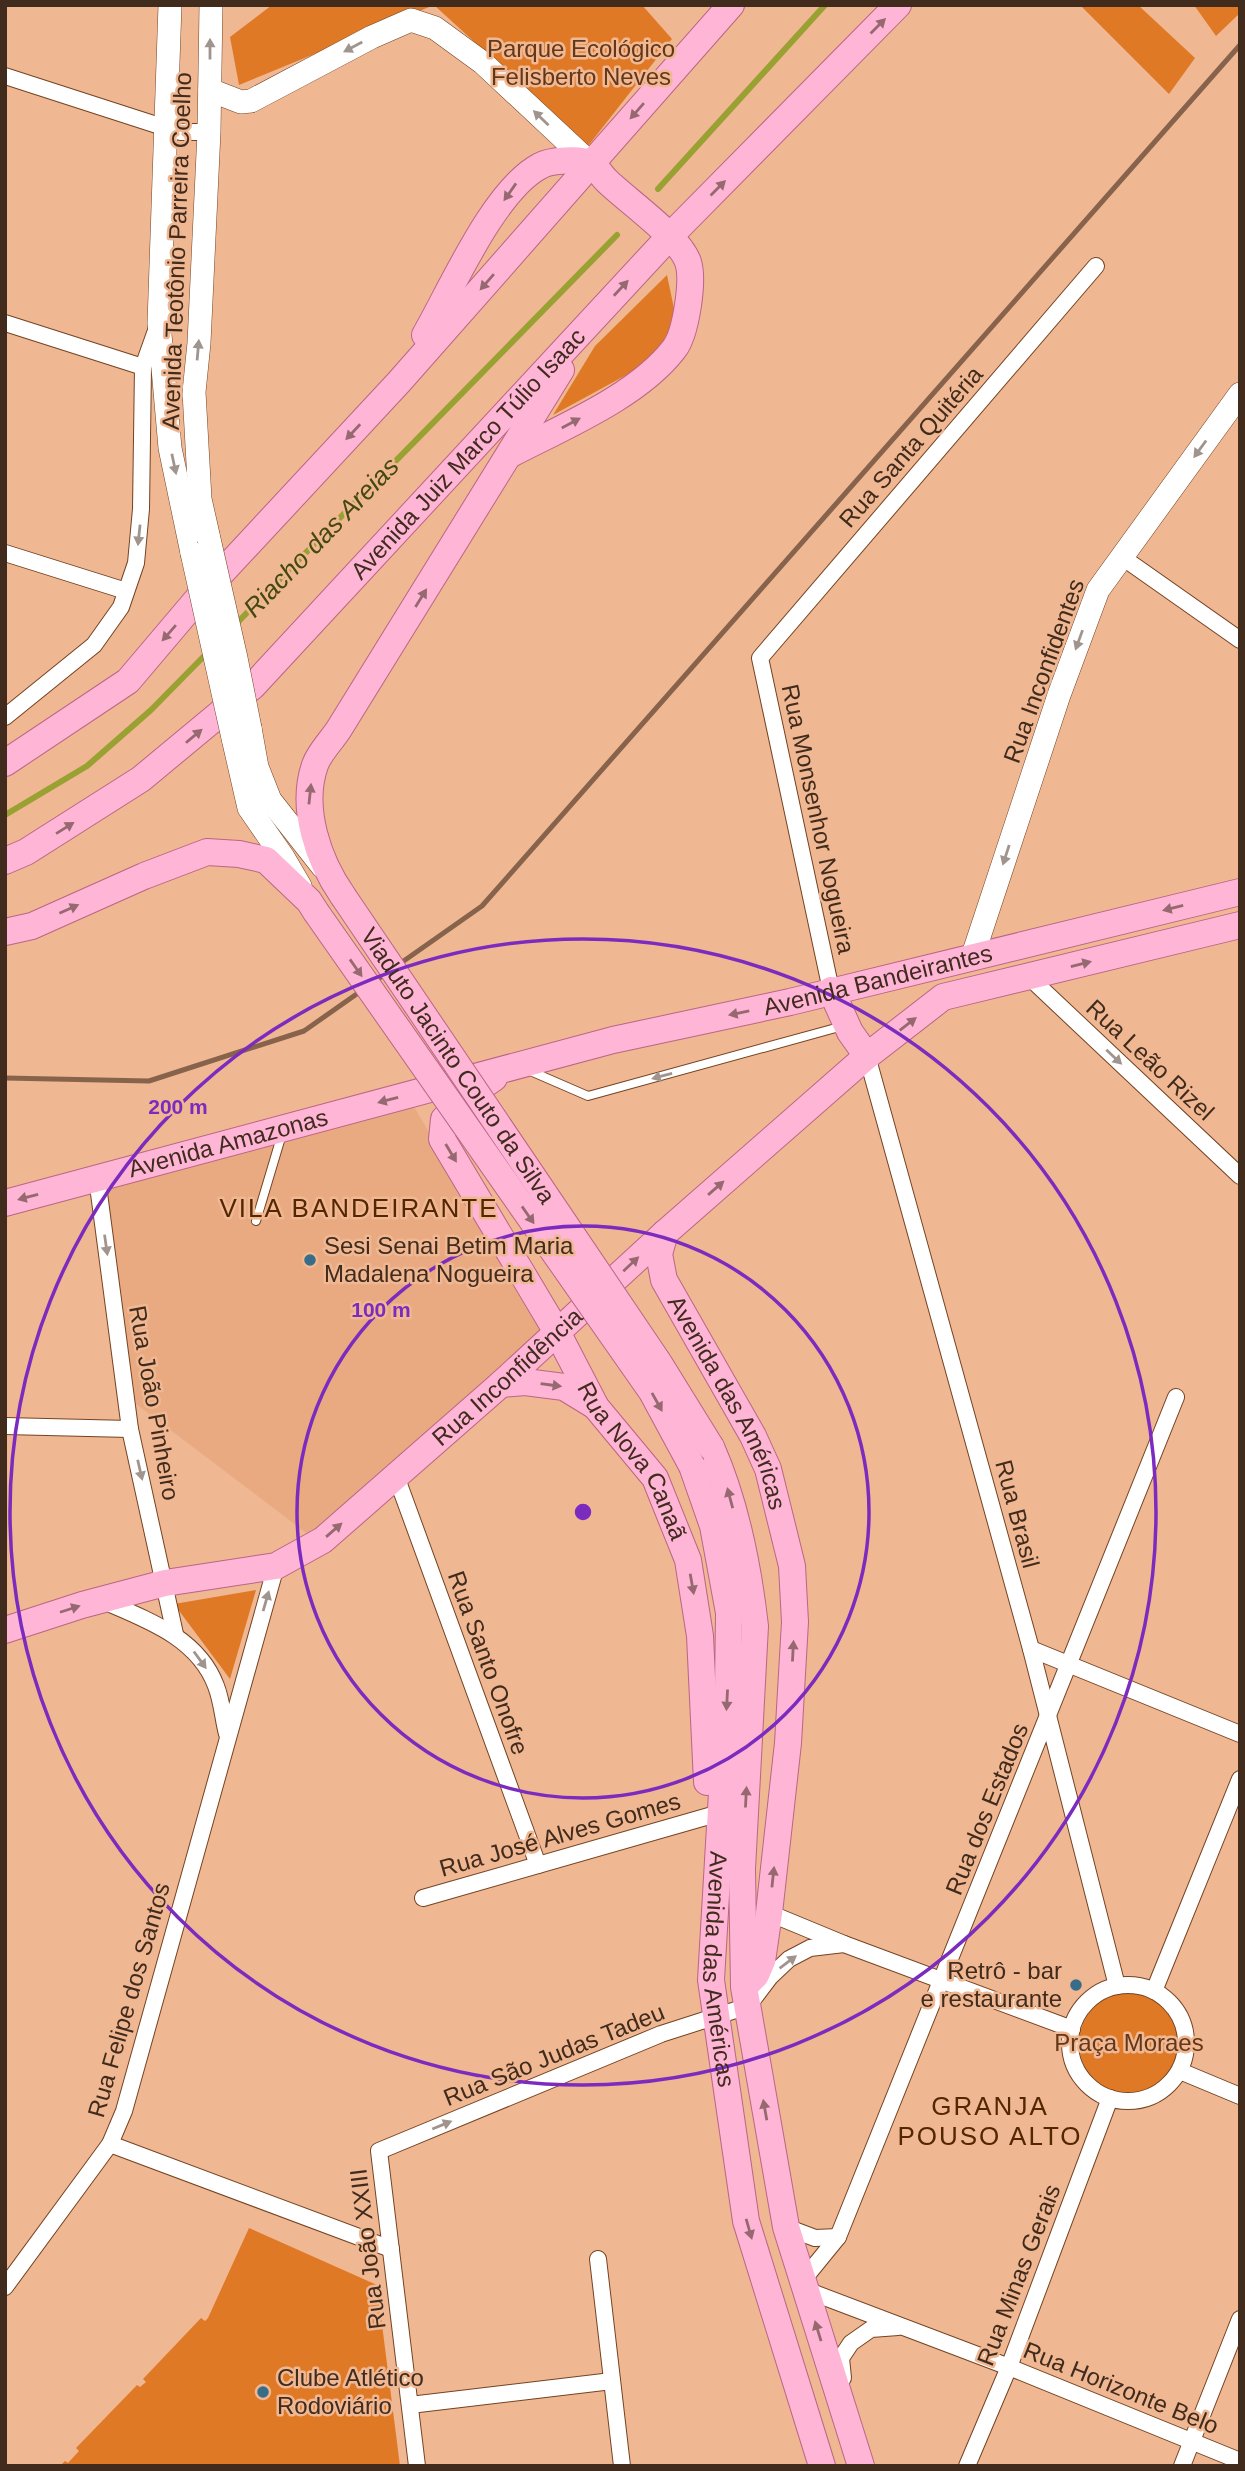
<svg xmlns="http://www.w3.org/2000/svg" width="1245" height="2471" font-family="Helvetica,sans-serif">
<rect width="100%" height="100%" fill="#f0b793"/>
<path fill="#e9aa82" d="M413,1105L547,1334L309,1535L136,1404L105,1186Z"/>
<g fill="#e07925">
<path d="M272,5H434L239,85L230,37Z"/>
<path d="M434,5H642L672,39L588,146Z"/>
<path d="M1080,5H1138L1195,58L1169,94Z"/>
<path d="M1194,5H1240V13L1216,36Z"/>
<path d="M667,275L676,318L652,361L553,415L595,346Z"/>
<path d="M256,1590L230,1679L174,1604Z"/>
<circle cx="1130" cy="2043" r="51"/>
<path d="M249,2228L377,2285L400,2466H60L65,2461L68,2463L79,2451L76,2448L137,2385L140,2387L146,2382L143,2379L201,2318L205,2321L208,2318Z"/>
</g>
<g fill="none" stroke-linecap="round" stroke-linejoin="round">
<g stroke="#99a133" stroke-width="6">
<path d="M658,189L825,5"/>
<path d="M234,626L617,235"/>
<path d="M5,815L87,766L151,710L209,651"/>
</g>
<g stroke="#744322" stroke-width="10">
<g id="lane">
<path d="M528,1070L588,1096L843,1026"/>
<path d="M256,1221L282,1134"/>
</g>
</g>
<g stroke="#744322" stroke-width="18">
<g id="street">
<path d="M5,76L166,128L181,132H209"/>
<path d="M5,323L143,367"/>
<path d="M5,553L126,591"/>
<path d="M1122,557L1240,640"/>
<path d="M5,717L94,645L121,607L136,563L141,509L143,367L158,325"/>
<path d="M1029,977L1240,1176"/>
<path d="M831,990L760,658L1096,266"/>
<path d="M867,1056L1031,1649L1117,1986"/>
<path d="M97,1178L130,1429L175,1634"/>
<path d="M5,1426L130,1429"/>
<path d="M396,1476L538,1865"/>
<path d="M101,1600C145,1619 198,1637 216,1686C222,1701 223,1719 227,1734"/>
<path d="M1031,1649L1240,1734"/>
<path d="M423,1898L709,1816"/>
<path d="M769,1913L844,1944L1072,2029"/>
<circle cx="1128" cy="2043" r="58"/>
<path d="M1154,1991L1240,1779"/>
<path d="M1180,2071L1240,2096"/>
<path d="M110,2144L391,2249"/>
<path d="M786,2227L815,2238L838,2237"/>
<path d="M598,2259L622,2466"/>
<path d="M803,2280L838,2237L1176,1397"/>
<path d="M5,2287L110,2144L124,2111L276,1566"/>
<path d="M806,2290L1009,2367L1240,2461"/>
<path d="M843,2378L841,2358L851,2343L871,2329L898,2327"/>
<path d="M410,2405L612,2381"/>
<path d="M417,2466L379,2151L661,2034L748,2006L770,1977L789,1959L810,1948L844,1944"/>
<path d="M967,2466L1009,2367L1110,2098"/>
<path d="M1182,2466L1240,2319"/>
</g>
</g>
<g stroke="#744322" stroke-width="24">
<g id="secondary">
<path d="M170,5L159,323L170,448L192,553"/>
<path d="M210,90L241,102L251,101L372,37L411,20L435,28L483,63L591,164"/>
<path d="M209,539L200,499L194,392L199,343L209,132L211,5"/>
<path d="M250,728L257,767L270,800L322,866"/>
<path d="M233,738L249,808L283,857L300,886"/>
<path d="M972,958L1059,695L1098,590L1240,394"/>
</g>
</g>
<g stroke="#bb6583" stroke-width="28">
<g id="primary">
<path d="M425,335C451,290 494,190 540,166C550,160 581,158 591,164C597,167 601,175 606,180C626,200 679,236 688,262C694,280 686,334 674,349C638,396 563,427 511,454"/>
<path d="M5,763L128,681L200,596L399,382L731,5"/>
<path id="s1" d="M5,861L26,852L141,779L253,686L670,236L898,5"/>
<path d="M343,896C318,860 300,808 315,765C319,753 332,740 339,729L561,370"/>
<path d="M5,932L32,926L144,876L207,852L239,854L266,860L309,901L316,912"/>
<path d="M831,990L850,1032L867,1056"/>
<path id="s2" d="M494,1078L468,1096L444,1119L442,1139L557,1332L596,1407L655,1478L688,1560L700,1636L707,1782"/>
<path id="s3" d="M5,1203L613,1040L790,1002L1240,892"/>
<path id="s4" d="M665,1233L659,1254L664,1280L753,1436L768,1469L792,1566L795,1622L788,1743L769,1913L762,1961L756,1975L745,1986"/>
<path d="M501,1384L525,1382L564,1387L595,1406"/>
<path d="M711,1447C736,1503 748,1565 755,1626L742,1869L744,1987L786,2227L861,2466"/>
<path id="s5" d="M692,1466L713,1526L729,1613L728,1690L711,1980L746,2221L822,2466"/>
<path id="s6" d="M5,1630L82,1605L165,1583L276,1566L323,1540L501,1384L665,1233L867,1056L943,997L1240,925"/>
</g>
</g>
<use href="#lane" stroke="#fff" stroke-width="8"/>
<use href="#street" stroke="#fff" stroke-width="16"/>
<use href="#secondary" stroke="#fff" stroke-width="23"/>
<use href="#primary" stroke="#feb5d6" stroke-width="26"/>
<path stroke="#87634c" stroke-width="5" d="M5,1078L149,1081L304,1031L482,906L1240,45"/>
<g stroke="#744322" stroke-width="24" stroke-linecap="butt">
<g id="secondary-bridge">
<path d="M209,539L236,658L250,728"/>
<path d="M192,553L233,738"/>
</g>
</g>
<g stroke="#bb6583" stroke-width="28" stroke-linecap="butt">
<g id="primary-bridge">
<path id="s7" d="M343,896L659,1363L711,1447"/>
<path d="M316,912L652,1392L692,1466"/>
</g>
</g>
<use href="#secondary-bridge" stroke="#fff" stroke-width="23"/>
<use href="#primary-bridge" stroke="#feb5d6" stroke-width="26"/>
</g>
<defs><path id="oneway-solid" d="M-6-.8H1V-3.2L6.5 0L1 3.2V.8H-6Z" transform="scale(1.75)"/></defs>
<g fill="#966970">
<use href="#oneway-solid" transform="translate(878 26) rotate(-45)"/>
<use href="#oneway-solid" transform="translate(637 111) rotate(131)"/>
<use href="#oneway-solid" transform="translate(718 188) rotate(-45)"/>
<use href="#oneway-solid" transform="translate(510 192) rotate(125)"/>
<use href="#oneway-solid" transform="translate(487 282) rotate(131)"/>
<use href="#oneway-solid" transform="translate(621 288) rotate(-47)"/>
<use href="#oneway-solid" transform="translate(571 423) rotate(-28)"/>
<use href="#oneway-solid" transform="translate(353 432) rotate(133)"/>
<use href="#oneway-solid" transform="translate(421 598) rotate(-58)"/>
<use href="#oneway-solid" transform="translate(169 633) rotate(131)"/>
<use href="#oneway-solid" transform="translate(194 736) rotate(-40)"/>
<use href="#oneway-solid" transform="translate(310 794) rotate(-84)"/>
<use href="#oneway-solid" transform="translate(65 828) rotate(-32)"/>
<use href="#oneway-solid" transform="translate(1173 908) rotate(166)"/>
<use href="#oneway-solid" transform="translate(69 909) rotate(-24)"/>
<use href="#oneway-solid" transform="translate(1081 964) rotate(-14)"/>
<use href="#oneway-solid" transform="translate(356 968) rotate(55)"/>
<use href="#oneway-solid" transform="translate(739 1013) rotate(168)"/>
<use href="#oneway-solid" transform="translate(908 1024) rotate(-38)"/>
<use href="#oneway-solid" transform="translate(388 1100) rotate(165)"/>
<use href="#oneway-solid" transform="translate(451 1153) rotate(59)"/>
<use href="#oneway-solid" transform="translate(716 1188) rotate(-41)"/>
<use href="#oneway-solid" transform="translate(28 1197) rotate(165)"/>
<use href="#oneway-solid" transform="translate(528 1215) rotate(55)"/>
<use href="#oneway-solid" transform="translate(631 1264) rotate(-43)"/>
<use href="#oneway-solid" transform="translate(551 1385) rotate(8)"/>
<use href="#oneway-solid" transform="translate(657 1402) rotate(61)"/>
<use href="#oneway-solid" transform="translate(730 1498) rotate(-105)"/>
<use href="#oneway-solid" transform="translate(334 1530) rotate(-41)"/>
<use href="#oneway-solid" transform="translate(692 1584) rotate(80)"/>
<use href="#oneway-solid" transform="translate(70 1609) rotate(-18)"/>
<use href="#oneway-solid" transform="translate(793 1651) rotate(-87)"/>
<use href="#oneway-solid" transform="translate(727 1700) rotate(93)"/>
<use href="#oneway-solid" transform="translate(746 1797) rotate(-87)"/>
<use href="#oneway-solid" transform="translate(773 1877) rotate(-84)"/>
<use href="#oneway-solid" transform="translate(765 2110) rotate(-100)"/>
<use href="#oneway-solid" transform="translate(749 2229) rotate(74)"/>
<use href="#oneway-solid" transform="translate(818 2331) rotate(-107)"/>
</g>
<g fill="#a0958e">
<use href="#oneway-solid" transform="translate(353 47) rotate(152)"/>
<use href="#oneway-solid" transform="translate(210 49) rotate(-90)"/>
<use href="#oneway-solid" transform="translate(541 118) rotate(-136)"/>
<use href="#oneway-solid" transform="translate(198 350) rotate(-85)"/>
<use href="#oneway-solid" transform="translate(1200 449) rotate(126)"/>
<use href="#oneway-solid" transform="translate(174 464) rotate(78)"/>
<use href="#oneway-solid" transform="translate(139 535) rotate(96)"/>
<use href="#oneway-solid" transform="translate(1079 640) rotate(110)"/>
<use href="#oneway-solid" transform="translate(1006 855) rotate(108)"/>
<use href="#oneway-solid" transform="translate(1114 1057) rotate(43)"/>
<use href="#oneway-solid" transform="translate(662 1076) rotate(165)"/>
<use href="#oneway-solid" transform="translate(106 1245) rotate(82)"/>
<use href="#oneway-solid" transform="translate(140 1470) rotate(77)"/>
<use href="#oneway-solid" transform="translate(266 1601) rotate(-74)"/>
<use href="#oneway-solid" transform="translate(200 1660) rotate(54)"/>
<use href="#oneway-solid" transform="translate(788 1962) rotate(-37)"/>
<use href="#oneway-solid" transform="translate(442 2125) rotate(-22)"/>
</g>
<g fill="none" stroke="#7b2cbf" stroke-width="3.5">
<circle cx="583" cy="1512" r="286"/>
<circle cx="583" cy="1512" r="573"/>
</g>
<g fill="#386d89" stroke="#f0b793" stroke-width="2.5">
<circle cx="310" cy="1260" r="7"/>
<circle cx="1076" cy="1985" r="7"/>
<circle cx="263" cy="2392" r="7"/>
</g>
<g text-anchor="middle" stroke-width="5" stroke-linejoin="round" paint-order="stroke">
<g font-size="24" fill="#633717" stroke="#f0b793">
<text x="581" y="57">Parque Ecológico<tspan x="581" dy="28">Felisberto Neves</tspan></text>
<text x="1129" y="2051">Praça Moraes</text>
</g>
<g font-size="24" fill="#412b1c" stroke="#f0b793">
<text transform="translate(177 251) rotate(-88)" y="8">Avenida Teotônio Parreira Coelho</text>
<text transform="translate(911 447) rotate(-49)" y="8">Rua Santa Quitéria</text>
<text dy="8" stroke="none"><textPath href="#s1" startOffset="621">Avenida Juiz Marco Túlio Isaac</textPath></text>
<text transform="translate(1044 671) rotate(-70)" y="8">Rua Inconfidentes</text>
<text transform="translate(818 819) rotate(78)" y="8">Rua Monsenhor Nogueira</text>
<text dy="8" stroke="none"><textPath href="#s3" startOffset="901">Avenida Bandeirantes</textPath></text>
<text transform="translate(1150 1060) rotate(43)" y="8">Rua Leão Rizel</text>
<text dy="8" stroke="none"><textPath href="#s7" startOffset="205">Viaduto Jacinto Couto da Silva</textPath></text>
<text dy="8" stroke="none"><textPath href="#s3" startOffset="231">Avenida Amazonas</textPath></text>
<text dy="8" stroke="none"><textPath href="#s6" startOffset="579">Rua Inconfidência</textPath></text>
<text transform="translate(154 1403) rotate(80)" y="8">Rua João Pinheiro</text>
<text dy="8" stroke="none"><textPath href="#s4" startOffset="187">Avenida das Américas</textPath></text>
<text dy="8" stroke="none"><textPath href="#s2" startOffset="460">Rua Nova Canaã</textPath></text>
<text transform="translate(1017 1514) rotate(75)" y="8">Rua Brasil</text>
<text transform="translate(488 1663) rotate(70)" y="8">Rua Santo Onofre</text>
<text transform="translate(987 1809) rotate(-68)" y="8">Rua dos Estados</text>
<text transform="translate(560 1835) rotate(-16)" y="8">Rua José Alves Gomes</text>
<text dy="8" stroke="none"><textPath href="#s5" startOffset="509">Avenida das Américas</textPath></text>
<text transform="translate(129 2000) rotate(-74)" y="8">Rua Felipe dos Santos</text>
<text transform="translate(554 2055) rotate(-22)" y="8">Rua São Judas Tadeu</text>
<text transform="translate(368 2249) rotate(-97)" y="8">Rua João XXIII</text>
<text transform="translate(1019 2275) rotate(-69)" y="8">Rua Minas Gerais</text>
<text transform="translate(1121 2388) rotate(22)" y="8">Rua Horizonte Belo</text>
</g>
<g font-size="24" fill="#412b1c" stroke="#f0b793" text-anchor="start">
<text x="324" y="1254">Sesi Senai Betim Maria<tspan x="324" dy="28">Madalena Nogueira</tspan></text>
<text x="1062" y="1979" text-anchor="end">Retrô - bar<tspan x="1062" dy="28">e restaurante</tspan></text>
<text x="277" y="2386">Clube Atlético<tspan x="277" dy="28">Rodoviário</tspan></text>
</g>
<g font-size="26" font-style="italic" fill="#45490f" stroke="#f0b793">
<text transform="translate(321 537) rotate(-46)" y="9">Riacho das Areias</text>
</g>
<g font-size="26" letter-spacing="2" fill="#542701" stroke="#f0b793">
<text x="359" y="1217">VILA BANDEIRANTE</text>
<text x="990" y="2115">GRANJA<tspan x="990" dy="30">POUSO ALTO</tspan></text>
</g>
</g>
<circle cx="583" cy="1512" r="10" fill="#7b2cbf" stroke="#f0b793" stroke-width="3.5"/>
<g font-size="21" text-anchor="middle" font-weight="bold" fill="#7b2cbf" stroke="#f0b793" stroke-width="5" stroke-linejoin="round" paint-order="stroke">
<text x="178" y="1114">200 m</text>
<text x="381" y="1317">100 m</text>
</g>
<rect width="1245" height="2471" fill="none" stroke="#412b1c" stroke-width="14"/>
</svg>
